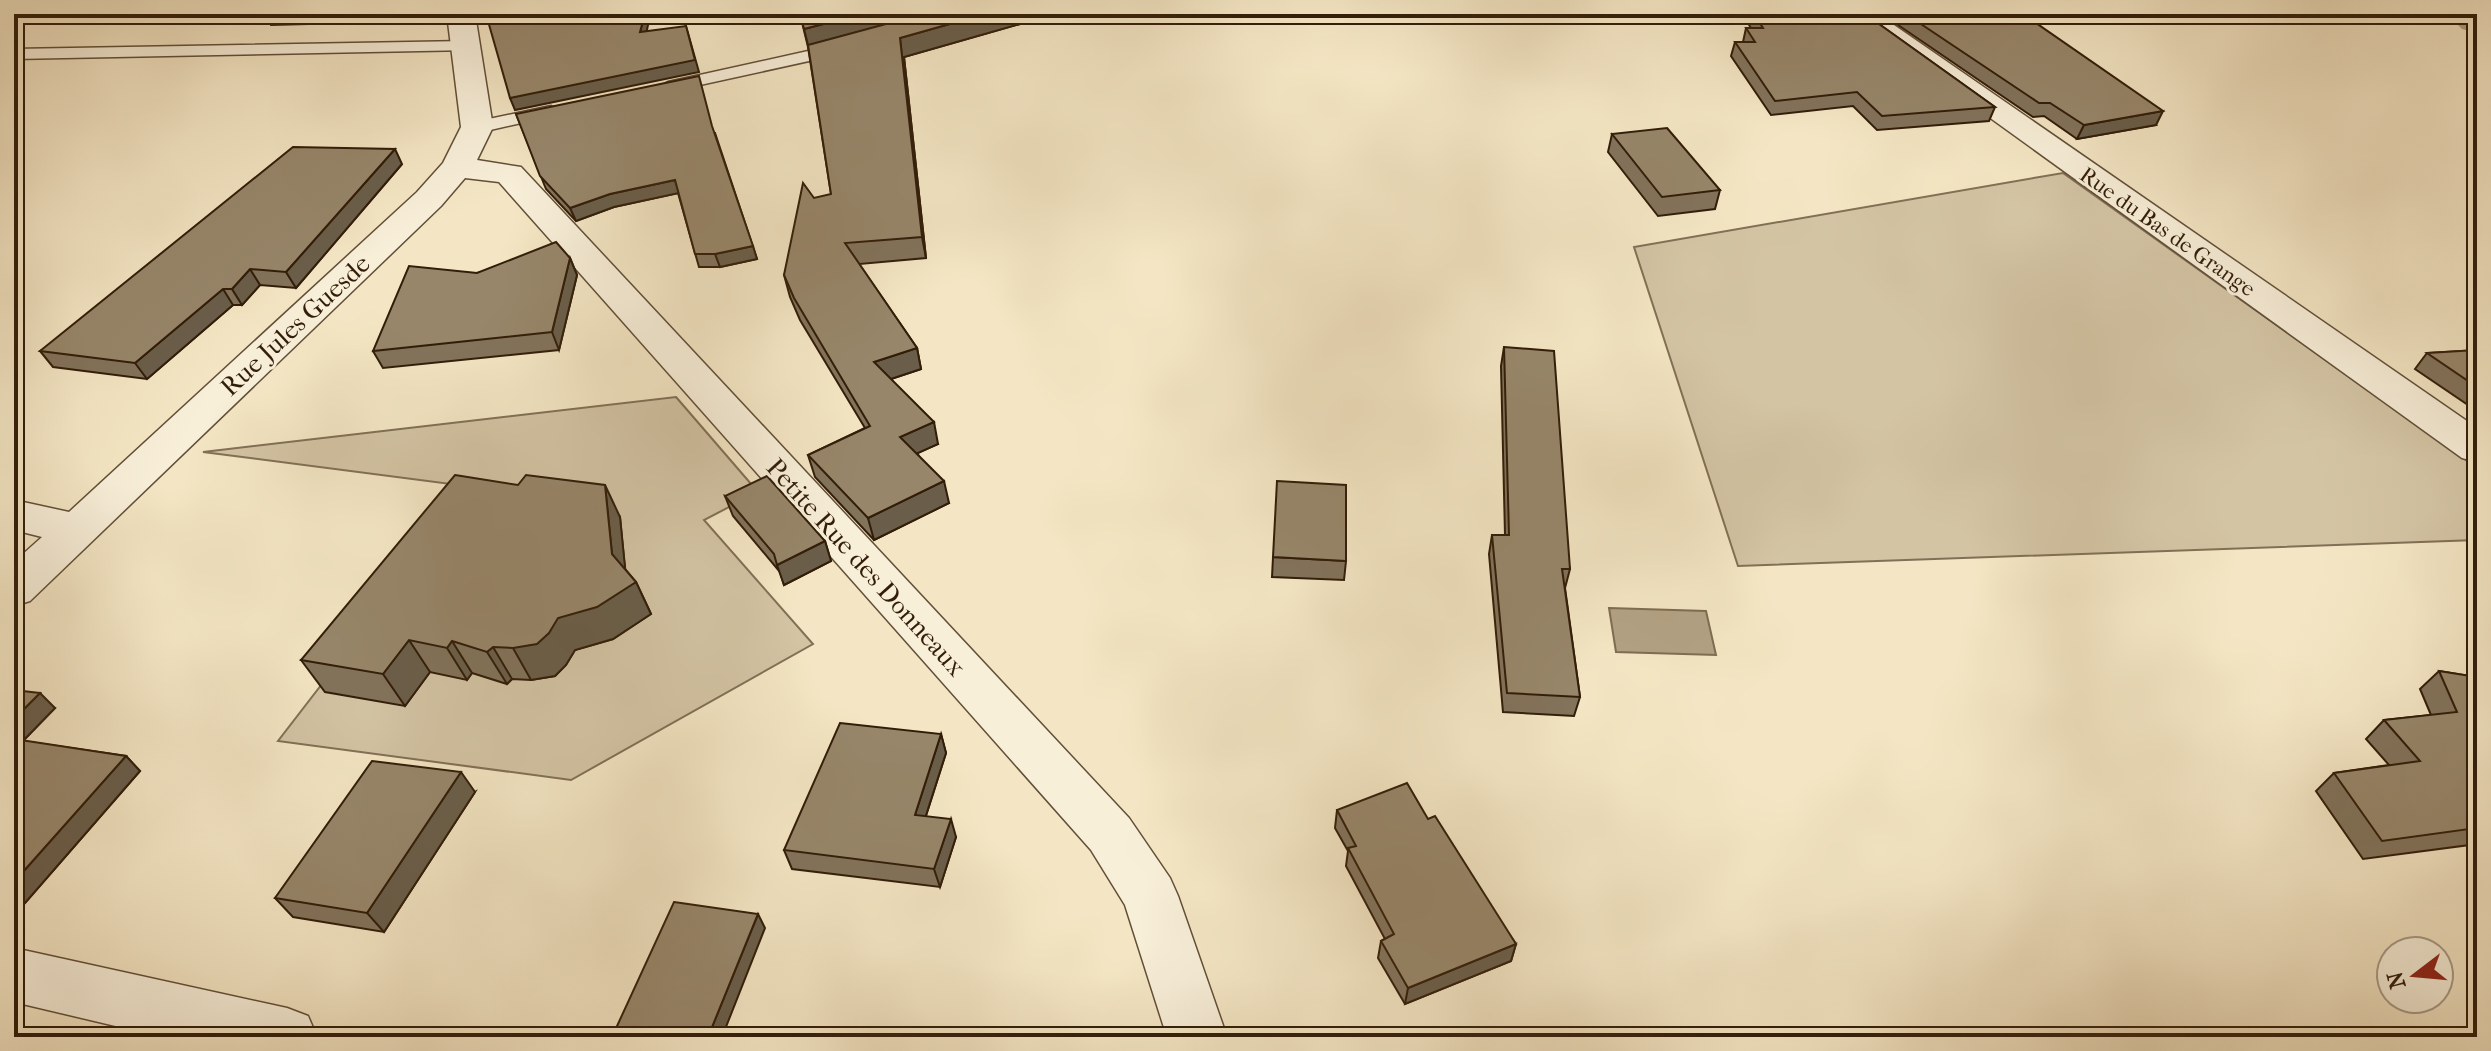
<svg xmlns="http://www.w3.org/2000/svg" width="2491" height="1051" font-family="'IM FELL French Canon',serif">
<rect width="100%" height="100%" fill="#f4e6c4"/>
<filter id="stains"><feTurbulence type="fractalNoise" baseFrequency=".0025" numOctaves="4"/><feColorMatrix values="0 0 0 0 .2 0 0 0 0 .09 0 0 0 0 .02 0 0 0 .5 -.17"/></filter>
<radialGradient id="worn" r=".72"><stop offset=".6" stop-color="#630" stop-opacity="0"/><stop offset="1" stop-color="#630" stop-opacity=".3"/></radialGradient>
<g fill="#d3c4a4" stroke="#827056" stroke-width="2">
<path d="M2063,173L2477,468V540L1738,566L1634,247Z"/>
<path d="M676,397L758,492L704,520L813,644L571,780L278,741L474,487L203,452Z"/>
</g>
<path fill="#b2a284" stroke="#7f6d53" stroke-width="2" d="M1609,608L1706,611L1716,655L1616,652Z"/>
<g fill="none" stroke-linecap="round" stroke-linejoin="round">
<path fill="#b2a284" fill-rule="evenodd" d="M2447,14H2477V33L2462,29Z"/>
<g stroke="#624f38" stroke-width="3">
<g id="lane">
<path d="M466,41L472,42L474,46L472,50L14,59V49Z"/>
<path d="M844,43L852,48L850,52L668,92L659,87L668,82Z"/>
<path d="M551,106L560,111L557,115L477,133L468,127L470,123Z"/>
</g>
</g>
<g stroke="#624f38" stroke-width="3">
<g id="street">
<path d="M447,14H475L493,127L477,160L521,167L1129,818L1170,878L1178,896L1227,1037H1167L1125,905L1091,850L499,182L465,178L441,206L30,601L14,606V562L42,537L14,530V500L69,512L417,192L443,163L461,127Z"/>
<path d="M1846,14H1878L2477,428V462L2462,458Z"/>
<path d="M14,948L287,1008L308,1016L317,1037H162L14,1002Z"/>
</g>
</g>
<use href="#lane" fill="#f8efd9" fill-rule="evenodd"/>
<use href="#street" fill="#f8efd9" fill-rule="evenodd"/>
</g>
<g fill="#82735b" stroke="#321d09" stroke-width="2">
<path d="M265,14H355L347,23L271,25Z"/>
<path d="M800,14H1055L904,57L926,258L859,264L917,348L921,369L891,379L938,444L917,453L949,503L874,540L815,477L808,455L865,428L800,320L790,297L784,275L831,194L808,47Z"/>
<path d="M1742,14H1865L1995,107L1989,121L1877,130L1853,106L1771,115L1731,56L1735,42H1743L1746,28H1751Z"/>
<path d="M1882,14H2055L2052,21H2034L2156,125L2077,139L2044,116L2033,117Z"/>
<path d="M516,114L715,133L757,259L720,267H699L678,193L614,207L576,221L546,189Z"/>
<path d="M1612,134L1720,190L1715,209L1658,216L1608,152Z"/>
<path d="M402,164L296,288L260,285L242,305H233L147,379L53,367L40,351Z"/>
<path d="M570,258L577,275L559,350L383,368L373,351L477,273Z"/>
<path d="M1504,347L1570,569L1565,588L1580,697L1574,716L1503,712L1489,554L1492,535H1505L1501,366Z"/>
<path d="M2477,350V411L2415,369L2427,353Z"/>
<path d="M725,496L825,541L831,561L784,585L780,572L733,516Z"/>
<path d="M620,517L625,569L636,582L651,614L613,639L575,650L566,665L555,676L531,680L512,679L507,684L472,673L467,680L430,672L405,706L325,692L301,660Z"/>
<path d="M1273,557L1346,561L1344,580L1272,577Z"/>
<path d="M2439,671L2477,677V844L2363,859L2316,791L2334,773L2389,765L2366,739L2384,720L2431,715L2420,689Z"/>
<path d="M14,690L55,708L23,741L126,756L140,771L25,903L14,901Z"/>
<path d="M941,734L946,753L926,816L956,837L940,887L792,869L784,850Z"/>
<path d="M475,792L384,932L293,917L275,898Z"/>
<path d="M1337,810L1428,819L1516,944L1511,961L1405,1004L1378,958L1381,941L1385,939L1346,866L1348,851L1335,828Z"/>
</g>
<g fill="#6a5e4a" stroke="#321d09" stroke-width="2">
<path d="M343,14H355L347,23Z"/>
<path d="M645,14L648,25L644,44L640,32Z"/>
<path d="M862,14H937L809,49L804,29Z"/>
<path d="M985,14H1055L904,57L926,258L922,237L900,38Z"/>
<path d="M686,26L699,72L515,110L510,98Z"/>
<path d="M2163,111L2156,125L2077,139L2084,125Z"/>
<path d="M395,149L402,164L296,288L286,272Z"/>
<path d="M675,180L679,193L614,207L576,221L570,208L610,194Z"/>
<path d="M753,246L757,259L720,267L715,254Z"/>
<path d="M570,258L577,275L559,350L552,332Z"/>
<path d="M250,269L260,285L242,305L232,289Z"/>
<path d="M223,289L233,305L147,379L135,363Z"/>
<path d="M917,348L921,369L879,383L874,362Z"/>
<path d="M934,422L938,444L905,459L900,437Z"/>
<path d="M944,481L949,503L874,540L868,518Z"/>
<path d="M605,485L620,517L627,587L612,554Z"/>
<path d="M825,541L831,561L784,585L777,565Z"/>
<path d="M636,582L651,614L613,639L575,650L566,665L555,676L531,680L513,648L558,618Z"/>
<path d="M409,640L430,672L405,706L383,674Z"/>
<path d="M452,641L472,673L467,680L447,648Z"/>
<path d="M493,647L512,679L507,684L487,652Z"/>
<path d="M40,693L55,708L14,750V719Z"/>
<path d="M941,734L946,753L920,834L915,815Z"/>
<path d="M126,756L140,771L25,903L14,894V882Z"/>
<path d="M461,772L475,792L384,932L367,913Z"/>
<path d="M951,819L956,837L940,887L934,869Z"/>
<path d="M758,914L765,928L722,1037H708Z"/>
<path d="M1516,944L1511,961L1405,1004L1408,988Z"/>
</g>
<g fill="#97866a" stroke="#321d09" stroke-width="2">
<path d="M486,14H560V18L598,14H604L603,17L645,14L640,32L686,26L695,60L510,98Z"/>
<path d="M800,14H862L804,29Z"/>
<path d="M923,14H985L900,38L922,237L845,243L917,348L874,362L934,422L900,437L944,481L868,518L808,455L870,426L794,298L784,275L803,183L814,198L831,194L808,45Z"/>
<path d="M1754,14H1865L1995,107L1882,116L1857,92L1775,101L1735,42H1755L1746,28H1763Z"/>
<path d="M1906,14H2023L2163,111L2084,125L2050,103H2039Z"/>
<path d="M699,76L712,126L753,246L715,254H695L675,180L610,194L570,208L540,176L516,114Z"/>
<path d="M1667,128L1720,190L1662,197L1612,134Z"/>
<path d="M293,147L395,149L286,272L250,269L232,289H223L135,363L40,351Z"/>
<path d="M556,242L570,258L552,332L373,351L409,266L477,273Z"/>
<path d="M1504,347L1554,351L1570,569H1562L1580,697L1507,693L1492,535H1509Z"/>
<path d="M2477,350V387L2427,353Z"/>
<path d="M455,475L518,485L526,475L605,485L612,554L636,582L597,607L558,618L549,633L537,644L513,648L493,647L487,652L452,641L447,648L409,640L383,674L301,660Z"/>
<path d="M767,476L825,541L777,565L774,554L725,496Z"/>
<path d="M1277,481L1346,485V561L1273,557Z"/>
<path d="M2439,671L2477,677V828L2382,841L2334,773L2420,761L2384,720L2457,712Z"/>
<path d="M14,690L40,693L14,719Z"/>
<path d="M840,723L941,734L915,815L951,819L934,869L784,850Z"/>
<path d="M14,739L126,756L14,882Z"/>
<path d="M372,761L461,772L367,913L275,898Z"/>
<path d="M1407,783L1428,819L1435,816L1516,944L1408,988L1381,941L1394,934L1348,848L1356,846L1337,810Z"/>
<path d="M674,902L758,914L708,1037H612Z"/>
</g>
<g text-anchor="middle" stroke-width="6" stroke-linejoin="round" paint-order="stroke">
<g font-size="22" fill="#321d09" stroke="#f8efd9">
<text transform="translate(2168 231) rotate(35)" y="8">Rue du Bas de Grange</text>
</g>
<g font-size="26" fill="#321d09" stroke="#f8efd9">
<text transform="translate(295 325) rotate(-43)" y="9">Rue Jules Guesde</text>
<text transform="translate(866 567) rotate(48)" y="9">Petite Rue des Donneaux</text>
</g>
</g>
<rect width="2491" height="1051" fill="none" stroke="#f4e6c4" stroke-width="48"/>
<rect x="16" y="16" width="2459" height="1019" fill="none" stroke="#321d09" stroke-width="4"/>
<rect x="24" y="24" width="2443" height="1003" fill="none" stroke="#321d09" stroke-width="2"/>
<g transform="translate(2415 975) rotate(254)"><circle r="38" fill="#f8efd9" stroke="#a99b86" stroke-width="2"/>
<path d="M0-6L14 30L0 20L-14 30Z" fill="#8f2418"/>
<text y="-12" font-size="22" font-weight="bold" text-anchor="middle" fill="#321d09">N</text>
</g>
<rect width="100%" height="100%" filter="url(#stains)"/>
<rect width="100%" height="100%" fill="url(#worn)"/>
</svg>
